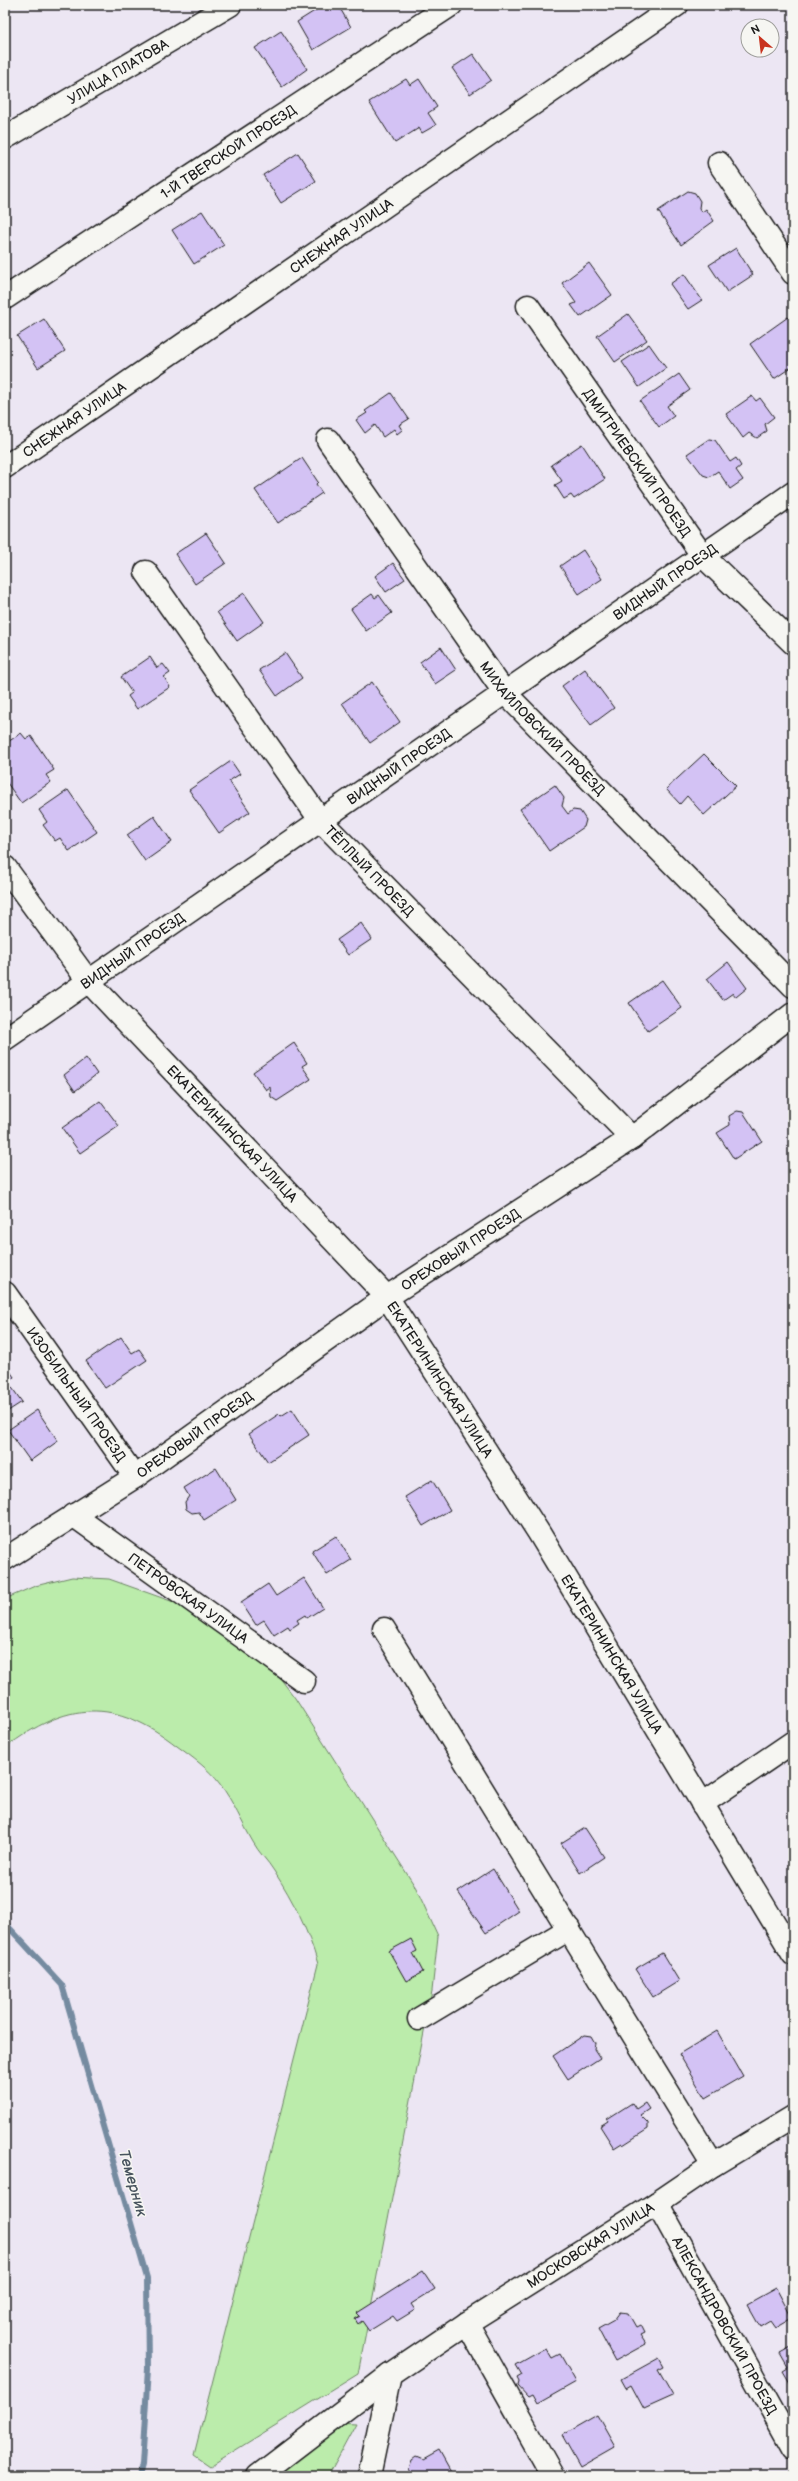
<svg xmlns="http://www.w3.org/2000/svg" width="798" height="2481" font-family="'Balsamiq Sans',sans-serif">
<rect width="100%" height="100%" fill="#ece6f3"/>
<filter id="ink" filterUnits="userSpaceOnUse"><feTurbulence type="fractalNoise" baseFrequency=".025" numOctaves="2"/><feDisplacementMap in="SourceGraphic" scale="8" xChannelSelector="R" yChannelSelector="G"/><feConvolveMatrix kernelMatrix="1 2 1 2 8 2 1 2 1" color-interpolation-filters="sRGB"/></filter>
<g filter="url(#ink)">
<g fill="#bbecab" stroke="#6c8464">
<path d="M72,1577L109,1579L182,1605L274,1670L295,1698L416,1888L438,1936L432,1991L358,2374L210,2466L194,2455L318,1964C308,1930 294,1902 274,1871C268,1861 259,1853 253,1842C242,1823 233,1801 220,1784C209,1769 192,1757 177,1746C114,1697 67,1701 5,1748V1599L35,1586Z"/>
<path d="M337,2423L356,2424L328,2476H264Z"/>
</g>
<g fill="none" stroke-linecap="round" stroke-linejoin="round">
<path stroke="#748ba0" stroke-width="6" d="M5,1923L62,1985L147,2278L148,2369L142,2465L139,2476"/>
</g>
<g fill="#d3c2f4" stroke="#1c1c1c">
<path d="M324,5H338L351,27L313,50L297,22Z"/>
<path d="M281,31L307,69L282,87L255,48Z"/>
<path d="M473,54L491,80L470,94L452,68Z"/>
<path d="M406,79L410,85L419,79L437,107L428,113L436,125L422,133L419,128L395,143L369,102Z"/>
<path d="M298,153L316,181L281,203L263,175Z"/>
<path d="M688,191L695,193L700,201L699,208L702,212L706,209L714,221L681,245L658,211Z"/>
<path d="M202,211L224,245L194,264L172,230Z"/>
<path d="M736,248L753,275L727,292L709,265Z"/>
<path d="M589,263L612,295L580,317L571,305L576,303L562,283Z"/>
<path d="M684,274L702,300L688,309L670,284Z"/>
<path d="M628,314L647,340L615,362L597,336Z"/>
<path d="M788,317L793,324V366L774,379L750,344Z"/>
<path d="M44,319L65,351L38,368L17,336Z"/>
<path d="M649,344L666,368L639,387L622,362Z"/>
<path d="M679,374L690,390L667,406L674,416L659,427L640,401Z"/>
<path d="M391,393L409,419L399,425L402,430L397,434L394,429L383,437L375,425L365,433L356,420L367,413L365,411Z"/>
<path d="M752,396L756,401L760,398L774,417L765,424L767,431L757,438L749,433L743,438L726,414Z"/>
<path d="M709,439L715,440L730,462L736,458L741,466L736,470L743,480L730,489L718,471L709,477L703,475L687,454Z"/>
<path d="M582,444L605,479L574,499L571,495L564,499L555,485L562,481L551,465Z"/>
<path d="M302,458L318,482L316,484L322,493L278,523L255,490Z"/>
<path d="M206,533L226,563L195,584L175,554Z"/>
<path d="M583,550L602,579L579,594L560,566Z"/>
<path d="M393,563L405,579L386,592L375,576Z"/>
<path d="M244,593L264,622L237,641L217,612Z"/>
<path d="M372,594L375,598L379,595L392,613L366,631L351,609Z"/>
<path d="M441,647L456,670L435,684L420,662Z"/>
<path d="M285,653L302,678L277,696L259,670Z"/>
<path d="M150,657L157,668L163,664L170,673L164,677L170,687L137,709L128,696L132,693L121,677Z"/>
<path d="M585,669L614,708L591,725L562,686Z"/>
<path d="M372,682L400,722L370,743L342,703Z"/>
<path d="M21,733L26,739L31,736L54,770L46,775L51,782L21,803L5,780V744Z"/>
<path d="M704,754L736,786L704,815L687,796L680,804L666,789Z"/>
<path d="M231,761L240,774L229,781L250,812L219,833L189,790Z"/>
<path d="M555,785L564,798L562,806L568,814L573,810L580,811L586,820L584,827L549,851L520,809Z"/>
<path d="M68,790L97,832L69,851L60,838L55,841L43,825L47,822L39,810Z"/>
<path d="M154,816L172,842L145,861L127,835Z"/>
<path d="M361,923L372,939L348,955L337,940Z"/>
<path d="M728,962L747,988L736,997L733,993L723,1000L707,979Z"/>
<path d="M662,980L682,1008L648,1031L629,1003Z"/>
<path d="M294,1043L307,1063L302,1066L311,1079L277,1101L271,1097L270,1087L266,1090L253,1072Z"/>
<path d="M86,1058L97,1074L75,1091L64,1075Z"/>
<path d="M100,1101L119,1126L80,1153L62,1128Z"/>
<path d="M737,1111L743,1112L762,1141L734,1159L717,1133L730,1125L729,1116Z"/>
<path d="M121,1337L132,1353L139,1349L147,1360L105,1388L86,1361Z"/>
<path d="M5,1364L14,1377L8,1382L22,1402L5,1413Z"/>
<path d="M292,1409L309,1435L268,1462L249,1434L279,1414L281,1416Z"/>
<path d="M37,1410L58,1441L30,1461L8,1430Z"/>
<path d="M216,1468L236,1500L204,1520L199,1512L192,1513L186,1509L185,1502L189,1496L184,1488Z"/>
<path d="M432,1480L450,1510L423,1526L405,1497Z"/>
<path d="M336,1536L351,1560L327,1575L312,1551Z"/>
<path d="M304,1578L323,1608L307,1618L305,1615L297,1620L299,1623L290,1629L288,1626L274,1635L264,1620L256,1625L241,1602L268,1584L276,1596Z"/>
<path d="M585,1828L604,1857L580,1873L561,1843Z"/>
<path d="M493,1869L519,1911L486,1933L458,1892Z"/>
<path d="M411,1939L417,1951L413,1953L423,1972L406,1981L389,1951Z"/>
<path d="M662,1953L679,1981L653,1997L635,1969Z"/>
<path d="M717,2031L743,2076L705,2098L679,2054Z"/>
<path d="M584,2035L591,2036L595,2043L594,2049L600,2058L568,2079L553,2056Z"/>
<path d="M632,2103L636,2109L645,2103L649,2109L640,2115L648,2123V2129L623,2145L622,2143L614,2148L600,2126L608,2121L607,2119Z"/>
<path d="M423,2271L435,2289L411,2304L415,2310L397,2321L393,2316L369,2331L362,2321L358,2324L355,2319L360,2316L357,2313Z"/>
<path d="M776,2288L792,2318L775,2328L770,2321L760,2327L747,2304Z"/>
<path d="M620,2312L628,2313L636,2327L640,2325L644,2333L640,2335L646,2344L615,2361L598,2329L614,2320Z"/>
<path d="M793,2347V2388L783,2371L788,2368L780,2354Z"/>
<path d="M546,2348L552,2358L560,2354L576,2382L537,2404L532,2395L528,2397L518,2386L519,2382L517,2378L522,2375L516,2365Z"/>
<path d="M659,2358L664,2367L658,2370L673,2396L644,2409L631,2385L626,2388L621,2379Z"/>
<path d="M597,2415L615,2447L580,2467L562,2435Z"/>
<path d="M439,2451L453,2476H414L409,2468L412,2460L416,2457L423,2460Z"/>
</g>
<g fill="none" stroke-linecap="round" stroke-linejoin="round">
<g stroke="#1c1c1c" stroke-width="25">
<g id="minor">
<path id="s1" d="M5,138L230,5"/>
<path d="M719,163L793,273"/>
<path id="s2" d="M5,298L451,5"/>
<path id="s3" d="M528,306L702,555L793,643"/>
<path id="s4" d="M328,440L504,692L793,986"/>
<path id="s5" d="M5,467L677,5"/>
<path id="s6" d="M146,572L321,821L632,1138"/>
<path id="s7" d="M5,867L89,982L387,1297L539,1533L793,1954"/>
<path id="s8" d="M5,1039L793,493"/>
<path id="s9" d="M5,1293L135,1477"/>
<path id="s10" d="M73,1515L304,1681"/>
<path id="s11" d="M5,1559L135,1477L387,1297L632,1138L793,1014"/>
<path d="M384,1629L713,2165"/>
<path d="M702,1804L793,1742"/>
<path d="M419,2019L569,1929"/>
<path id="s12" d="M657,2203L793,2448"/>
<path d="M467,2323L553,2476"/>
<path id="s13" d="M258,2476L390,2375L467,2323L657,2203L713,2165L793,2117"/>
<path d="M369,2476L390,2375"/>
</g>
</g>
<use href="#minor" stroke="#f6f6f2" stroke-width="22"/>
</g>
</g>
<g text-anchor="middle" stroke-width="3" stroke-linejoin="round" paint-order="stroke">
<g font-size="14" fill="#1c1c1c" stroke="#f6f6f2">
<text dy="5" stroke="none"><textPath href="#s1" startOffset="131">УЛИЦА ПЛАТОВА</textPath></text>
<text dy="5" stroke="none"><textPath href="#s2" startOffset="267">1-Й ТВЕРСКОЙ ПРОЕЗД</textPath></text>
<text dy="5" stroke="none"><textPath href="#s5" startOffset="408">СНЕЖНАЯ УЛИЦА</textPath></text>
<text dy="5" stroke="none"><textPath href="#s5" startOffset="84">СНЕЖНАЯ УЛИЦА</textPath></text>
<text dy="5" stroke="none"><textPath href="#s3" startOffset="191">ДМИТРИЕВСКИЙ ПРОЕЗД</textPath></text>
<text dy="5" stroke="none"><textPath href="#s8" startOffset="803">ВИДНЫЙ ПРОЕЗД</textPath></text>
<text dy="5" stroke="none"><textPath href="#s4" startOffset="360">МИХАЙЛОВСКИЙ ПРОЕЗД</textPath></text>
<text dy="5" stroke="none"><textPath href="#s8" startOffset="479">ВИДНЫЙ ПРОЕЗД</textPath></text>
<text dy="5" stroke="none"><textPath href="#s6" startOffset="374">ТЁПЛЫЙ ПРОЕЗД</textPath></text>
<text dy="5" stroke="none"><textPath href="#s8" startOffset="155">ВИДНЫЙ ПРОЕЗД</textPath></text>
<text dy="5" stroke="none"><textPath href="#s7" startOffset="351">ЕКАТЕРИНИНСКАЯ УЛИЦА</textPath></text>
<text dy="5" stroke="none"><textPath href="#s11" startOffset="551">ОРЕХОВЫЙ ПРОЕЗД</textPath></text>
<text dy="5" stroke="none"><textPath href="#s7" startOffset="674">ЕКАТЕРИНИНСКАЯ УЛИЦА</textPath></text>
<text dy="5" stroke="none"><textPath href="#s9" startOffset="124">ИЗОБИЛЬНЫЙ ПРОЕЗД</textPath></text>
<text dy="5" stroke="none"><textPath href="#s11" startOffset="227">ОРЕХОВЫЙ ПРОЕЗД</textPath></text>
<text dy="5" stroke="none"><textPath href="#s10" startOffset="142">ПЕТРОВСКАЯ УЛИЦА</textPath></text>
<text dy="5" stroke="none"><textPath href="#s7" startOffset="998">ЕКАТЕРИНИНСКАЯ УЛИЦА</textPath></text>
<text dy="5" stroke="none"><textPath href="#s13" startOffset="405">МОСКОВСКАЯ УЛИЦА</textPath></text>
<text dy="5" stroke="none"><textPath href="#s12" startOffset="140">АЛЕКСАНДРОВСКИЙ ПРОЕЗД</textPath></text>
</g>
<g font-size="15" font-style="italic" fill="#48545e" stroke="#f6f6f2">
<text transform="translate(133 2183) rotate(74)" y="5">Темерник</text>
</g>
</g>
<rect width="798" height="2481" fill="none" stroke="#f6f6f2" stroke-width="20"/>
<rect x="10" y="10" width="778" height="2461" fill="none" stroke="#1c1c1c" stroke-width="1.5" filter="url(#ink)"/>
<g transform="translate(760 38) rotate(332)"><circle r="19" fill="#f6f6f2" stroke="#9f9f9c"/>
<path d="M0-3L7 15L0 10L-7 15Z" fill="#c8321e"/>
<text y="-6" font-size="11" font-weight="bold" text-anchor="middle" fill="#1c1c1c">N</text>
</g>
</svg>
